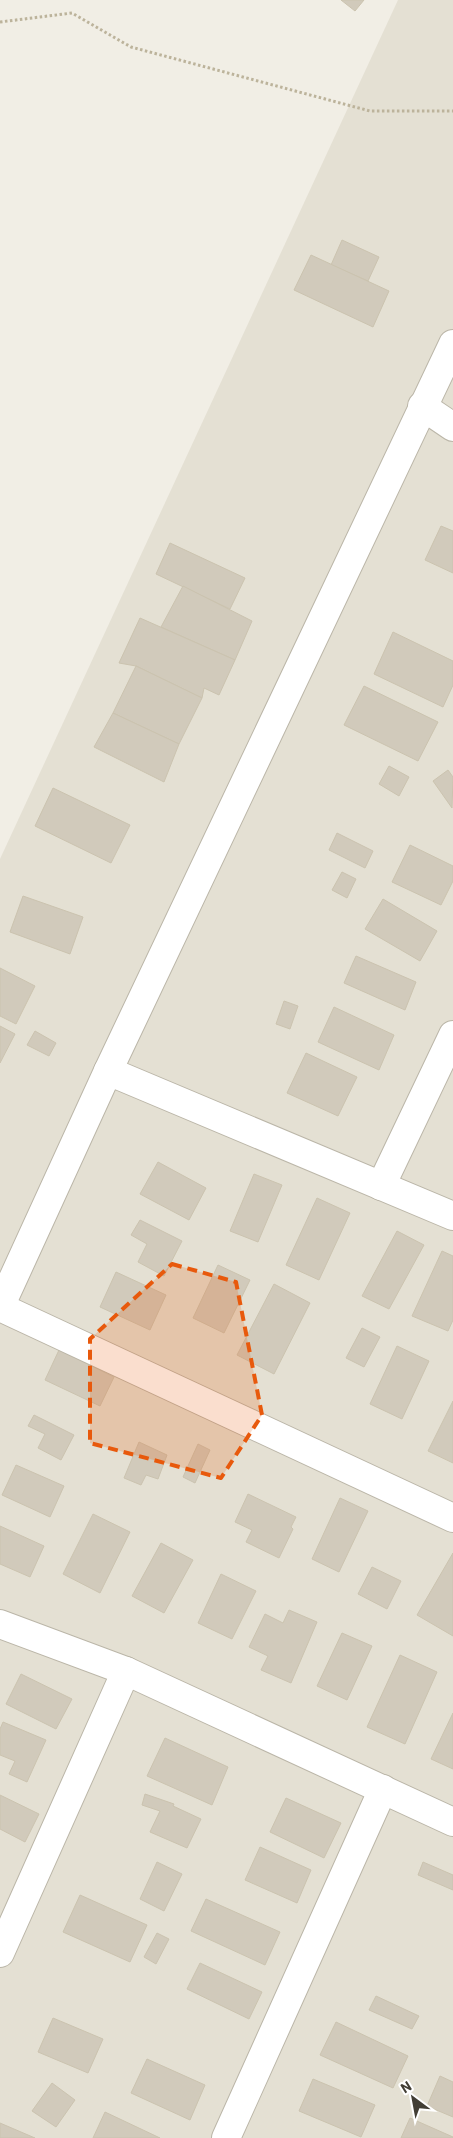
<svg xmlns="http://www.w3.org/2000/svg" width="453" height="2138" font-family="Barlow,sans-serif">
<rect width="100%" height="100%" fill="#f1eee5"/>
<path fill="#e4e0d3" d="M398,0H453V2138H0V859Z"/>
<g fill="#d1cabb" stroke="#cbc3af">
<path d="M341,0H364L355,11Z"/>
<path d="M342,240L379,257L368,281L331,265Z"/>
<path d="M311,255L389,291L373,327L294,290Z"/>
<path d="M441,526L453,531V573L425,560Z"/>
<path d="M170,543L245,578L230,609L156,574Z"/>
<path d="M183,586L252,621L235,660L161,627Z"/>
<path d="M140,618L235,660L219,695L204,688L202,698L136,666L119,663Z"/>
<path d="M393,632L453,661V685L443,707L374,674Z"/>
<path d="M136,666L202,698L179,744L113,713Z"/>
<path d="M364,686L438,722L418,761L344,725Z"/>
<path d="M113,713L179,744L164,782L94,747Z"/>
<path d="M389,766L409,777L399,796L379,784Z"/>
<path d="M448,770L453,777L452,808L433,781Z"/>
<path d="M53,788L130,825L111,863L35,826Z"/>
<path d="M337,833L373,851L365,868L329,850Z"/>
<path d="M410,845L453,866V881L441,905L392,882Z"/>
<path d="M342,872L356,879L347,898L332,890Z"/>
<path d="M23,896L83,917L70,954L10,932Z"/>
<path d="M383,899L437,931L420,961L365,929Z"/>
<path d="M356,956L416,982L405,1010L344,983Z"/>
<path d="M0,968L35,986L16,1024L0,1016Z"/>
<path d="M284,1001L298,1006L290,1029L276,1024Z"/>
<path d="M334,1007L394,1035L379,1070L318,1042Z"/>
<path d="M0,1026L15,1034L0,1063Z"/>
<path d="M35,1031L56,1043L49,1056L27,1045Z"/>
<path d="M306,1053L357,1077L338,1116L287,1093Z"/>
<path d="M158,1162L206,1188L189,1220L140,1194Z"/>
<path d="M254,1174L282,1185L258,1242L230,1231Z"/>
<path d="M317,1198L350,1213L319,1280L286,1265Z"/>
<path d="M140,1220L182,1241L164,1276L138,1262L147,1244L131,1235Z"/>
<path d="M397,1231L424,1245L389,1309L362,1296Z"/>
<path d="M442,1251L453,1256V1320L448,1331L412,1316Z"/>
<path d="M218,1265L250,1280L224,1333L193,1318Z"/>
<path d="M116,1272L166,1295L150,1330L100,1307Z"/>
<path d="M274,1284L310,1303L274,1374L237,1355Z"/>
<path d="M362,1328L380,1337L364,1367L346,1358Z"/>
<path d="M397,1346L429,1361L402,1419L370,1404Z"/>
<path d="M59,1350L114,1377L100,1406L45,1380Z"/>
<path d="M453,1401V1463L428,1451Z"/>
<path d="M34,1415L74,1435L61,1460L38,1448L45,1434L28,1426Z"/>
<path d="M139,1442L167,1455L158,1479L146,1475L141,1485L124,1478Z"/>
<path d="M198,1444L210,1450L195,1483L183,1477Z"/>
<path d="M16,1465L64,1486L50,1517L2,1495Z"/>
<path d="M248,1494L296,1517L291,1527L293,1529L279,1558L246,1542L252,1530L235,1522Z"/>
<path d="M340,1498L368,1511L339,1572L312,1559Z"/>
<path d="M93,1514L130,1532L100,1593L63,1574Z"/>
<path d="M0,1526L44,1546L30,1577L0,1564Z"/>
<path d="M161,1543L193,1560L164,1613L132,1596Z"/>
<path d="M453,1553V1636L417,1615Z"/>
<path d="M372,1567L401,1581L387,1609L358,1594Z"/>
<path d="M221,1574L256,1591L232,1639L198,1623Z"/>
<path d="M289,1610L317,1622L291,1683L261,1670L268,1656L249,1647L265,1614L283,1623Z"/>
<path d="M342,1633L372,1646L347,1700L317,1686Z"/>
<path d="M400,1655L437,1672L405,1744L367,1727Z"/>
<path d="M21,1674L72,1699L56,1729L6,1704Z"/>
<path d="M453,1713V1769L431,1759Z"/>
<path d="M3,1722L46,1740L27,1782L9,1774L15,1761L0,1755V1729Z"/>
<path d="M165,1738L228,1767L212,1805L147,1776Z"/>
<path d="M145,1794L174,1804L173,1806L201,1819L187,1848L150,1832L160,1811L142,1805Z"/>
<path d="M0,1795L39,1814L25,1842L0,1829Z"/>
<path d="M286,1798L341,1823L324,1858L270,1832Z"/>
<path d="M260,1847L311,1870L297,1903L245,1880Z"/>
<path d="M157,1862L182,1874L164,1911L140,1899Z"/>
<path d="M423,1862L453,1875V1890L418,1875Z"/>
<path d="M80,1895L147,1925L130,1962L63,1932Z"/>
<path d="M206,1899L280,1932L265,1965L191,1931Z"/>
<path d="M157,1933L169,1939L156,1964L144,1957Z"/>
<path d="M200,1963L262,1992L249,2019L187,1989Z"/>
<path d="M376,1996L419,2016L412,2029L369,2010Z"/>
<path d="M53,2018L103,2039L88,2073L38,2052Z"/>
<path d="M336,2022L408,2056L393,2088L320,2055Z"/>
<path d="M147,2059L205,2085L190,2120L131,2093Z"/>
<path d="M440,2076L453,2082V2117L427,2106Z"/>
<path d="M313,2079L375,2105L361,2137L299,2111Z"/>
<path d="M52,2083L75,2100L56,2127L32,2111Z"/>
<path d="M105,2112L160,2138H93Z"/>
<path d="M410,2118L453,2137V2138H401Z"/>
<path d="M0,2123L35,2138H0Z"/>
</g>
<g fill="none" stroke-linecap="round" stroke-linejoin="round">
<g stroke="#bbb6a8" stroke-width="30">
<g id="minor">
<path d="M422,406L453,427"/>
<path d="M108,1071L453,1216"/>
<path d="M381,1186L453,1035"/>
<path d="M0,1307L108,1071L453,344"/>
<path d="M0,1307L453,1518"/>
<path d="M0,1624L126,1671L453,1822"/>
<path d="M0,1953L126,1671"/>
<path d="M226,2138L383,1789"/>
</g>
</g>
<path stroke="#bcb39b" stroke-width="3" stroke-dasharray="2.5 2.5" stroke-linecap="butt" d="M0,22L72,13L131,47L370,111H453"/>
<use href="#minor" stroke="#fff" stroke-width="28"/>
</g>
<path fill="#e8590c" fill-opacity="0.2" stroke="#e8590c" stroke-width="4" stroke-dasharray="10 6" stroke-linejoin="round" d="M172,1264L236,1282L262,1415L221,1478L90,1443V1339Z"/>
<g transform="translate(413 2098) rotate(328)" stroke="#ffffff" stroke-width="4" paint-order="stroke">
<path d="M0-4L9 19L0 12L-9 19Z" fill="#423e35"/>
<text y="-8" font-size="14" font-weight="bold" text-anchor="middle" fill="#423e35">N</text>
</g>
</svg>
